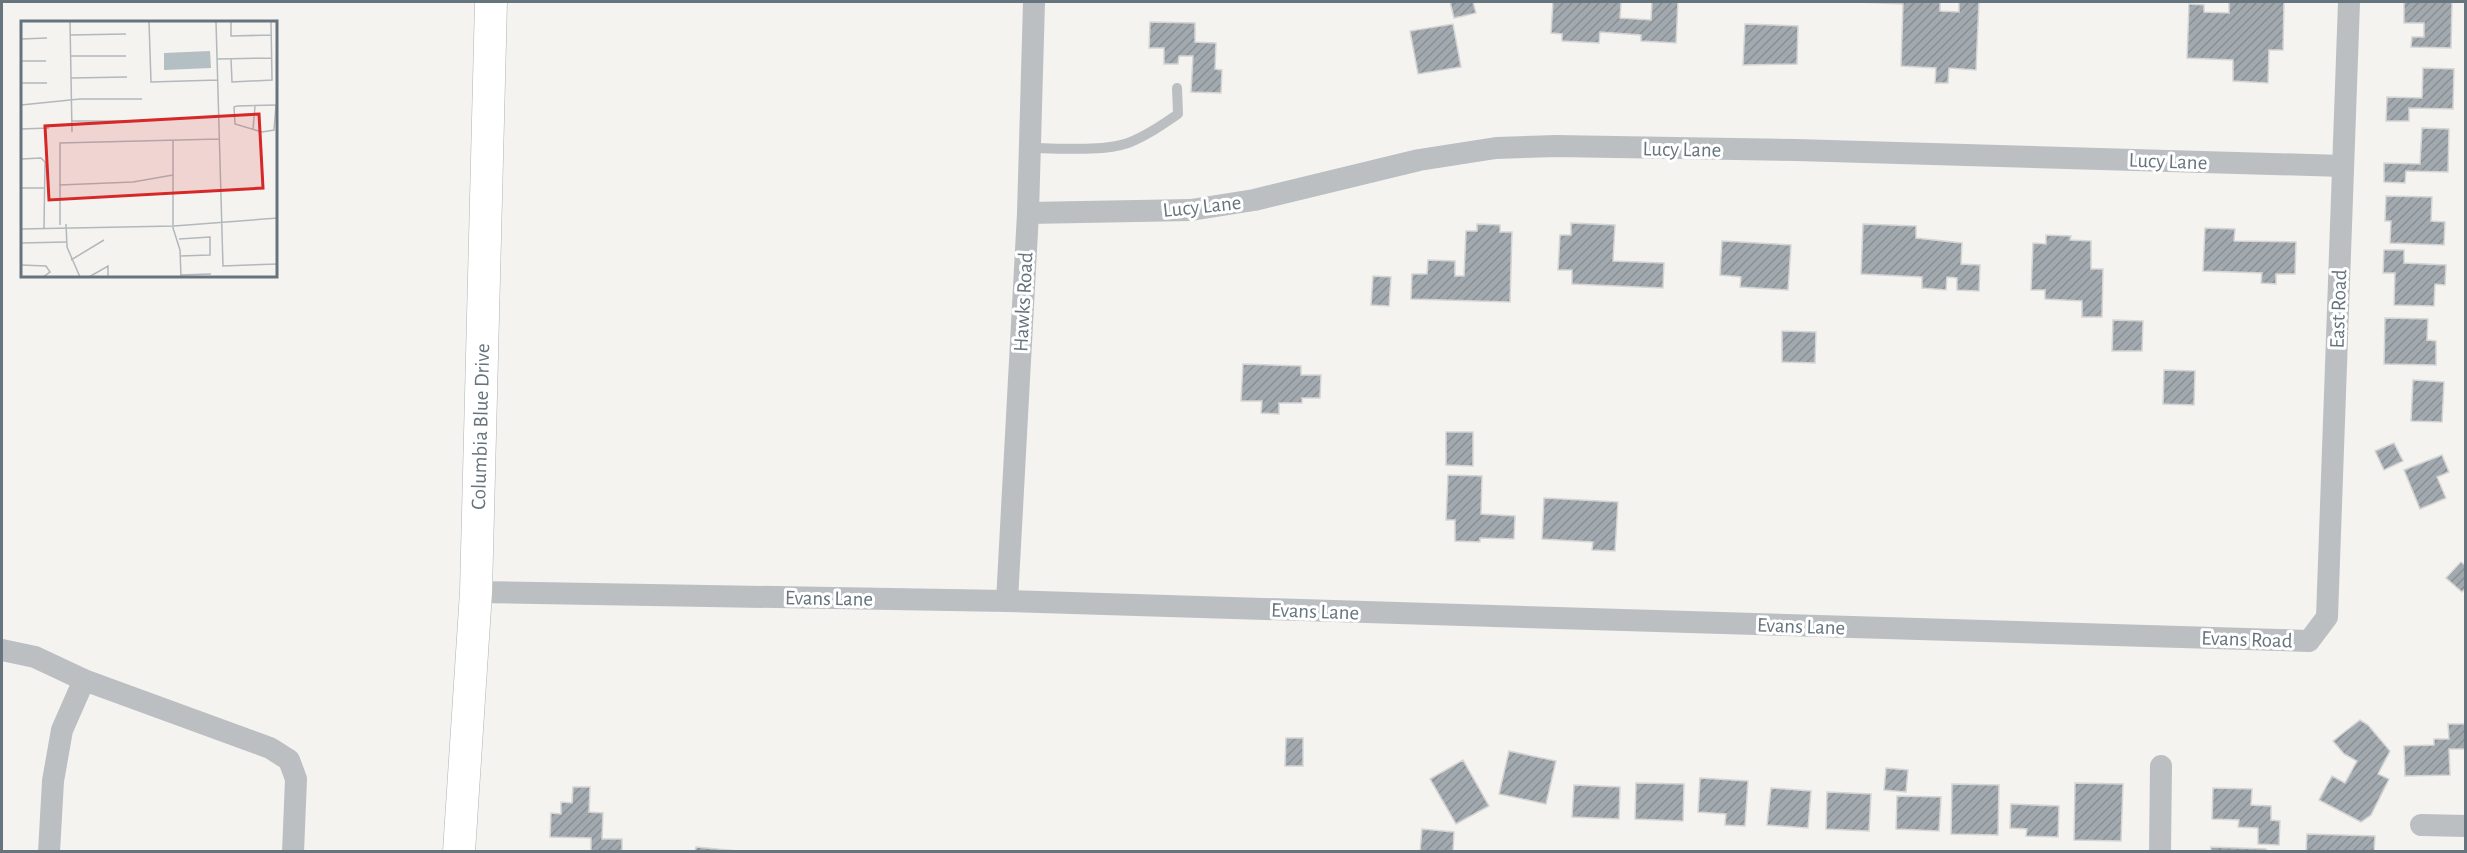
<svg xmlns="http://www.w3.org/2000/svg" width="2467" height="853" font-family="'Alegreya Sans',sans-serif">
<defs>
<pattern id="building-hatch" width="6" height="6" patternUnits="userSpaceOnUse" patternTransform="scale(1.5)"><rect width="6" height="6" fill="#a3aaaf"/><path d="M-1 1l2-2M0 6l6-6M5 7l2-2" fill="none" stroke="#898f94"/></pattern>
</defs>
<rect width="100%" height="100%" fill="#f4f3f0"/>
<g fill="url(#building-hatch)" stroke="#d5d5d3" stroke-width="1.5">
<path d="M1450,2H1473L1476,13L1454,18Z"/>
<path d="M1553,2H1621L1620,18L1651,20L1652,2H1678L1676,43L1641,41V35L1600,32L1599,43L1562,41V34L1551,33Z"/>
<path d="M1858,2H1940V11L1959,12V2H1979L1976,70L1949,68L1948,83H1935L1936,68L1901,66L1903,4Z"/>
<path d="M2229,2H2284L2283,50H2269L2268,83L2233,81V60L2187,58L2189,4L2204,5V12L2229,13Z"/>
<path d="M2404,2H2452L2451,48L2411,47L2412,37H2424V23H2404Z"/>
<path d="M1150,22L1195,23V42L1216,43L1215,69L1222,70L1221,93L1191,92L1193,56H1179L1178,64H1164V48H1149Z"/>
<path d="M1453,24L1461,67L1418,74L1410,31Z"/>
<path d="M1745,24L1798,26L1797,64L1743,65Z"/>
<path d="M2423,68L2454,69L2453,109L2409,108V121H2386L2387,97L2422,98Z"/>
<path d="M2422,128L2449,129L2448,172L2406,171L2405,183L2384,182V163L2420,164Z"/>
<path d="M2386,196L2432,197L2431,221L2445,222L2444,245L2390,243L2391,221H2385Z"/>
<path d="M1571,223L1615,225L1613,261L1664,263L1663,288L1572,284V270H1558L1560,235H1571Z"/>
<path d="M1477,224L1500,225V232H1512L1510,302L1411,299L1412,274H1427L1428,260L1455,261V276H1464L1466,231H1477Z"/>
<path d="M1863,224L1916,226V238L1962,243L1961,264L1980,265L1979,291L1957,290V278L1947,277L1946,290L1922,288V277L1861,274Z"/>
<path d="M2205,228L2235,229L2234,241L2296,242L2295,274H2276V284L2261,283L2262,273L2203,271Z"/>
<path d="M2046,235L2071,236L2070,240L2091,241V269H2103L2102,317H2082V301L2045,299V290H2031L2033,243L2046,244Z"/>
<path d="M1722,241L1791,245L1788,290L1740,287L1741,277L1720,275Z"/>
<path d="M2384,250H2404V263L2446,265L2445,285L2435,284L2434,306L2394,305L2395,273H2383Z"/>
<path d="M1373,276L1391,277L1389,306L1371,305Z"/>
<path d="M2385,318L2428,319L2427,340L2436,341V365L2384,364Z"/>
<path d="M2113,320L2143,321L2142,351H2112Z"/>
<path d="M1782,331L1816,332L1815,363L1782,362Z"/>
<path d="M1243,364L1301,366V375H1321L1320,398H1302V403H1279V414L1261,413L1262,401H1241Z"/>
<path d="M2164,370L2195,371L2194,405L2163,404Z"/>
<path d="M2413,380L2444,382L2442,422L2411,421Z"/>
<path d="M1446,432H1473V466L1446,465Z"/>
<path d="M2394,443L2403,461L2384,470L2375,451Z"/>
<path d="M2442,455L2449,472L2437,477L2446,498L2420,509L2404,470Z"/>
<path d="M1448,475L1482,476L1481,514L1515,516L1514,539L1480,538V542L1455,541V520H1446Z"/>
<path d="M1544,498L1618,502L1615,551L1592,550L1593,542L1542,539Z"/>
<path d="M2461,562L2466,566V588L2462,592L2446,578Z"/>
<path d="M2360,720L2368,725L2390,751L2378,774L2389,779L2371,815L2361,822L2319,800L2332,776L2345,783L2357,761L2344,754L2333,741Z"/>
<path d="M2448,724H2466V749H2449L2450,775L2405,776L2404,746L2434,745V739H2449Z"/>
<path d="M1286,738H1303V766H1285Z"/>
<path d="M1509,751L1556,761L1546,804L1499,794Z"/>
<path d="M1463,760L1489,806L1456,824L1430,779Z"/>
<path d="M1886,768L1908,770L1906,792L1884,790Z"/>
<path d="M1700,778L1748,781L1745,826L1725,825L1726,814L1698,812Z"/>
<path d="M1636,783L1684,784L1683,821L1635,819Z"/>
<path d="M2075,783L2123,784L2121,841L2074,840Z"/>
<path d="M1952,784L1999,785L1998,835L1951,834Z"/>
<path d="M1574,785L1620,787L1619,819L1572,817Z"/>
<path d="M573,787H590L589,812L603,813L602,839H622V852H591V838L550,837L551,813L561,814V802L572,803Z"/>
<path d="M1771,788L1811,791L1808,828L1767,825Z"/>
<path d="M2213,788L2252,789L2251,805L2271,806V820L2280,821L2279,845L2258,844V828L2238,827L2239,820L2212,819Z"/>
<path d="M1827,792L1871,794L1869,831L1826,829Z"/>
<path d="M1897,796L1941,797L1939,831L1896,829Z"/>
<path d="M2011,804L2059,806L2058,837L2026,836L2027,829L2010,828Z"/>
<path d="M1422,829L1454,832L1453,852H1420Z"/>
<path d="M2307,834L2375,836L2374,852H2306Z"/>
<path d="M696,847L749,852H695Z"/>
<path d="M2211,847L2266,849V852H2211Z"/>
</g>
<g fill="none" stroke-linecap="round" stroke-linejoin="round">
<g stroke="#aeb3b6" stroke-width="33">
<g id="secondary">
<path id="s1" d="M459,852L476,592L491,2"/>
</g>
</g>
<path stroke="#bbbfc2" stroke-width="10" d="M1029,148C1058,148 1102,152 1128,143C1146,136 1162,125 1178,114L1177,88"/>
<g stroke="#bbbfc2" stroke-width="22">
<path d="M1028,213L1191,210L1254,200L1419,160L1496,148L1556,146L1796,150L2343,166"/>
<path d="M476,592L1007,601L2309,641L2327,617L2349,2"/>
<path d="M1007,601L1028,213L1034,2"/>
<path d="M2,650L35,657L84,680L270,748L289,760L296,779L293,852"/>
<path d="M2421,825L2466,826"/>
<path d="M49,852L53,781L62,730L84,680"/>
<path d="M2160,852L2161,766"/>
</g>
<use href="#secondary" stroke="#fff" stroke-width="32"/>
</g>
<g text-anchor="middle" stroke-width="6" stroke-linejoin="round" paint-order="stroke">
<g font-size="21" fill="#66747e" stroke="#fff">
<text transform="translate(1682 149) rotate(1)" y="7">Lucy Lane</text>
<text transform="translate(2168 161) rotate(2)" y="7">Lucy Lane</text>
<text transform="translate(1202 206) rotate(-6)" y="7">Lucy Lane</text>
<text transform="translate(1023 302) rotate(-87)" y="7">Hawks Road</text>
<text transform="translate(2338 309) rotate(-88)" y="7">East Road</text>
<text dy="7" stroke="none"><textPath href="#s1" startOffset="426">Columbia Blue Drive</textPath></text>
<text transform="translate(829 598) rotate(1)" y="7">Evans Lane</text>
<text transform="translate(1315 611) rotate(2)" y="7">Evans Lane</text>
<text transform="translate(1801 626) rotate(2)" y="7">Evans Lane</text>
<text transform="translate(2247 639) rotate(2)" y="7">Evans Road</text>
</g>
</g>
<g transform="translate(21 21)">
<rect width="256" height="256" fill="#f4f3f0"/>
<path d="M189,30L190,47L143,49V32Z" fill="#b3bfc2"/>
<path fill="none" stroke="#b2b8bb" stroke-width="1.5" d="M49,1L51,111M128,1L130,61L197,59M195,1L202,245L257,243M210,1V15L250,14M49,14L105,13M0,18L26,17M50,35H105M196,38L250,37M210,38L211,61L251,59L250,1M0,40H25M50,57L106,56M0,62H26M0,84L59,78H121M255,84L253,109L241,111L214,103L213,86L216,85L257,84M51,100H107M0,108L28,107M232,109L234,85M152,120V207L159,229L160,256M0,138L20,137L24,141L23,207M38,164L112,161L152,154M0,167H24M45,203L46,226L59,256M39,204V122L198,118M0,208L153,205L257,197M158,218L189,216V234L159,235M0,222L45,221M50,239L83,219M0,244L25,245L29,251L22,256M160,254L190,253M68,256L87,245V256"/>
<path fill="#d62828" fill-opacity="0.15" stroke="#d62828" stroke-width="3" d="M238,93L242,167L28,179L24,105Z"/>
<rect width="256" height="256" fill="none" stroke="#66747e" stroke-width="3"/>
</g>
<rect width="2467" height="853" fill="none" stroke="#66747e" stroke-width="6"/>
</svg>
